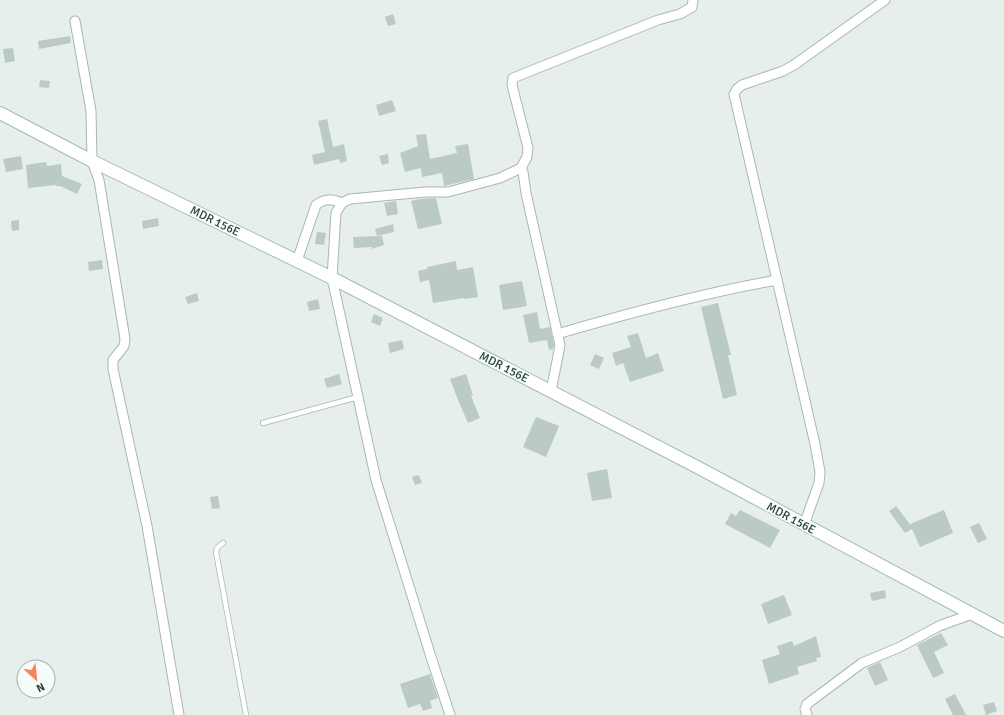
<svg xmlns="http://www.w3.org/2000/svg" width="1004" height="715" font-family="Signika,sans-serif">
<rect width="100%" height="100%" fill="#e6efeb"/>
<g fill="#bbcac4">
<path d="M393,14L396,24L388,26L385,17Z"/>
<path d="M70,36L71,43L39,49L38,41Z"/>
<path d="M13,48L15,61L5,63L3,49Z"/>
<path d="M40,80L50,81L49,88L39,87Z"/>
<path d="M392,100L396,111L379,116L376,105Z"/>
<path d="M327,119L333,147L344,144L347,161L340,163L339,159L314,165L312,155L325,152L318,121Z"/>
<path d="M426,134L430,159L457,153L455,146L468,144L474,179L444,186L442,173L422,177L421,168L405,172L400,153L418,146L416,135Z"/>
<path d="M388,154L389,163L382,165L379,156Z"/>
<path d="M21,156L23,169L6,172L3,159Z"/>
<path d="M46,162L47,166L61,164L62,176L82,184L77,194L60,186H56V185L28,188L26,165Z"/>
<path d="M436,198L442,224L418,229L411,201L419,199Z"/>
<path d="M396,201L398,214L387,216L384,203Z"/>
<path d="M158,218L159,226L143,229L142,221Z"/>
<path d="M19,220V230L12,231L11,221Z"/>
<path d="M393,224L394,232L377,236L375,229Z"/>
<path d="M317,232L326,233L324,245L315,244Z"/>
<path d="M382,236L384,245L372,249V247L354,248L353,237Z"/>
<path d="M102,260L103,269L89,271L88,262Z"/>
<path d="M456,261L457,270L473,267L478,297L465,299L464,298L433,303L429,280L420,282L418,271L427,269V267Z"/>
<path d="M522,281L527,306L503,310L499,285Z"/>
<path d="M197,293L199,301L188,304L185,297Z"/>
<path d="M318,299L320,309L309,311L307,302Z"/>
<path d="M718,303L731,355H728L737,395L723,399L701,307Z"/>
<path d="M537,312L540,329L550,327L554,345L553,349L549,350L547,340L529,343L523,315Z"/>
<path d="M374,314L383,318L380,326L371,322Z"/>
<path d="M638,333L646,358L658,353L664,371L630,382L623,363L616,366L612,353L631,347L627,336Z"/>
<path d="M402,340L404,349L390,353L388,343Z"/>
<path d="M595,354L604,358L599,369L590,365Z"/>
<path d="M339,374L342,384L327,388L324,379Z"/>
<path d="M466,374L473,395L471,396L480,418L468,423L458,400L450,379Z"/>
<path d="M536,417L559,426L546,457L523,447Z"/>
<path d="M607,469L612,498L592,501L587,473Z"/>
<path d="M419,475L422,483L415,485L412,477Z"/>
<path d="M218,496L220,508L212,509L210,497Z"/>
<path d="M896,506L912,527L910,524L944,510L953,533L920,547L912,529L905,533L889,511Z"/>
<path d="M740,510L780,530L770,548L725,524L731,513L736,516Z"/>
<path d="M979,523L987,539L978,543L970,527Z"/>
<path d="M885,590L886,598L872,601L870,593Z"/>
<path d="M784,595L792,615L768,624L761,604Z"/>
<path d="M941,633L948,645L934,652L944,673L933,678L917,645Z"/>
<path d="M816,636L821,657L816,658L817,661L797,667L799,674L769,684L762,660L780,654L777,646L792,641L794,646Z"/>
<path d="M880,662L888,680L875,686L867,668Z"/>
<path d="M430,674L438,698L430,701L432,708L423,711L420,704L408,708L400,684Z"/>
<path d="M955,694L966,715H953L945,699Z"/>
<path d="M994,702L997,711L986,715L983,705Z"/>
</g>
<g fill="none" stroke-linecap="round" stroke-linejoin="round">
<g stroke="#a8b8b2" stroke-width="6">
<g id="service">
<path d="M263,423L358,397"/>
<path d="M223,543L217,548L216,552L246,715"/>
</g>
</g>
<g stroke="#a8b8b2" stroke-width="11">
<g id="minor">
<path d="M75,21L91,111L92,161L99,180L125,339L124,346L113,360V369L147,526L179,715"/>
<path d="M521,168L527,157L528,148L512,85L513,78L658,20L680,14L692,7L693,0"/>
<path d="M297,261L316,205C325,198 332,199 342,203"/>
<path d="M557,334C629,313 702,293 777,280"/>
<path d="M804,525L819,483L820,472L815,444L734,94L737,89L742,85L783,71L794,65L885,0"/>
<path d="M450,715L431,657L376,480L332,278L336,213L342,203L350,199L425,192H448L500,178L521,168L523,172L526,193L560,345L558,356L551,391"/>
<path d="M807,715L805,709L807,704L862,663L900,647L939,626L972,614"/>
</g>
</g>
<g stroke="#a4bbb3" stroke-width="14">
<path id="secondary" d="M0,113L92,161L332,278L699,468L1004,631"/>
</g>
<use href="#service" stroke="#fff" stroke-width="4.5"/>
<use href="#minor" stroke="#fff" stroke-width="9"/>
<use href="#secondary" stroke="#fff" stroke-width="12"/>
</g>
<g text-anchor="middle" stroke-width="3" stroke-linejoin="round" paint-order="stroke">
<g font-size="12" fill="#24423a" stroke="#f7fbf9">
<text transform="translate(215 221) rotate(26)" y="4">MDR 156E</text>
<text transform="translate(504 367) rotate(27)" y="4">MDR 156E</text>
<text transform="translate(791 518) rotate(28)" y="4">MDR 156E</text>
</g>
</g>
<g transform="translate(36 679) rotate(153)"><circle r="19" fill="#f7fbf9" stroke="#a3b1ad"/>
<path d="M0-3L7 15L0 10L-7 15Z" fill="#f4845f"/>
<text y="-6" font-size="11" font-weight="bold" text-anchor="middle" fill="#24423a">N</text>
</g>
</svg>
